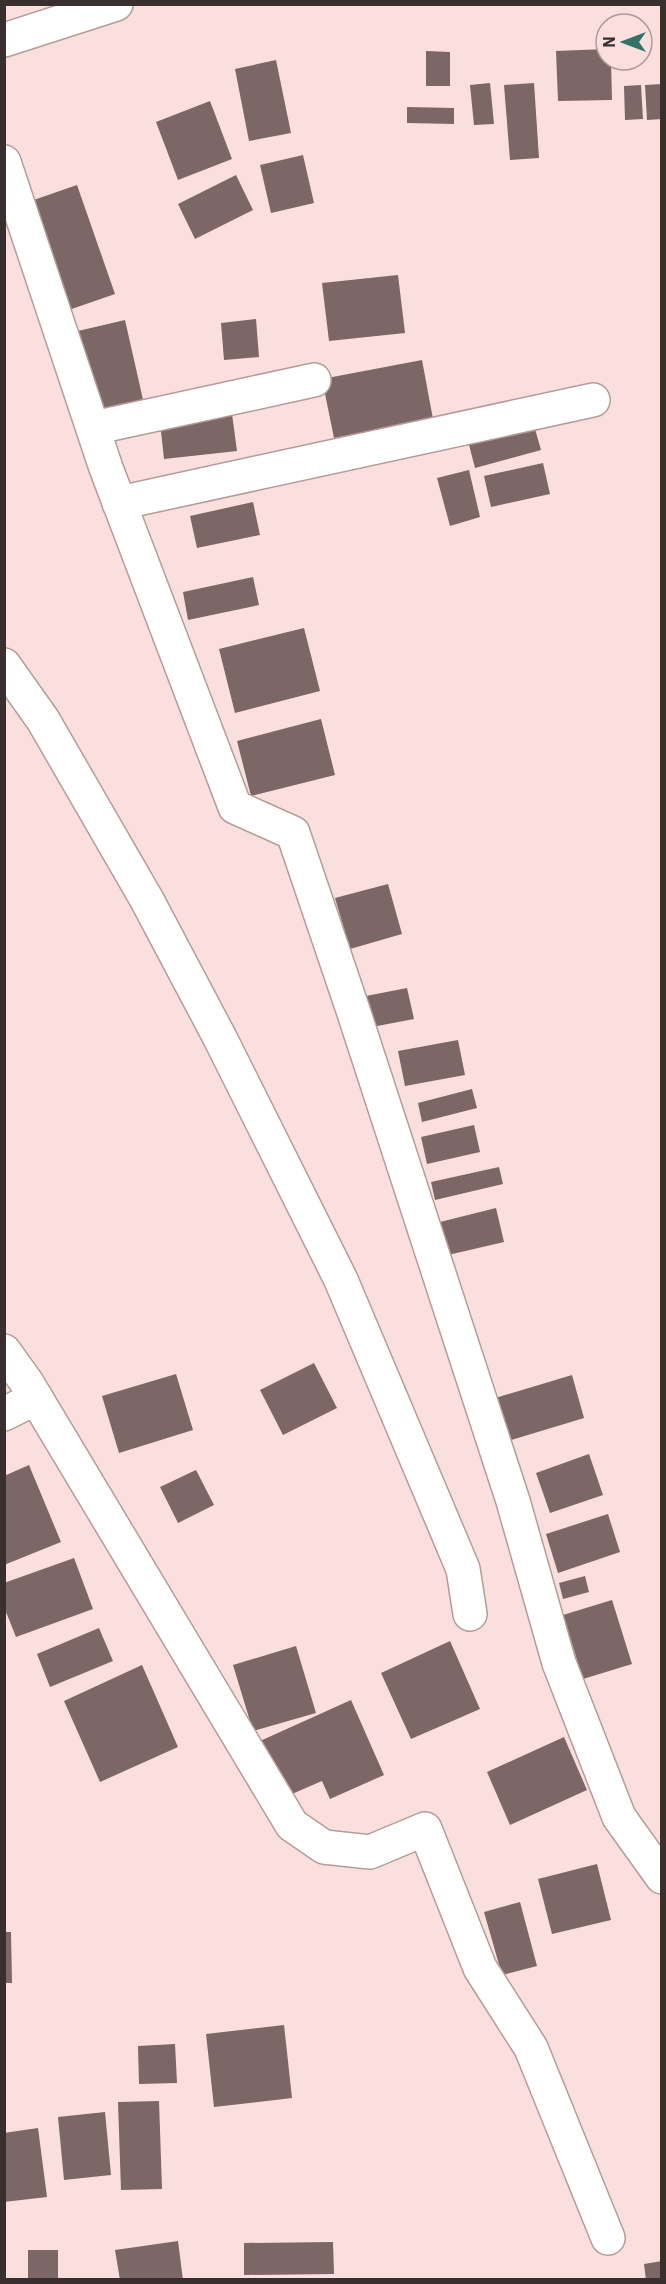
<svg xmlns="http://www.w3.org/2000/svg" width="666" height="2284" font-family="'IBM Plex Sans',sans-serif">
<rect width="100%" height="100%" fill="#fadfde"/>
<g fill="#7d6666">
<path d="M606,49V60H611L612,100L558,101L556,51Z"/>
<path d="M426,51L450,52V86H426Z"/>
<path d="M276,60L291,133L249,141L235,69Z"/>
<path d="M490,83L494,124L474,125L470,85Z"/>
<path d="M534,83L539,158L510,160L504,85Z"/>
<path d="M662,84V119L647,120L645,85Z"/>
<path d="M641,85L643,119L625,120L624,86Z"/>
<path d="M210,101L232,159L178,180L156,122Z"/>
<path d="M407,107L454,108V124L407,123Z"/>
<path d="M303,155L314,203L271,213L260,165Z"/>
<path d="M236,175L253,210L195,239L178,204Z"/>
<path d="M77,185L115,294L63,312L25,203Z"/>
<path d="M398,275L405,333L329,341L322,283Z"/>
<path d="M256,319L259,357L224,360L221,323Z"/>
<path d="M125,320L144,404L97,415L78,331Z"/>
<path d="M422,360L433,419L334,438L322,379Z"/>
<path d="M232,414L237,451L164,459L160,422Z"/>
<path d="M531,415L541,450L475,468L466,433Z"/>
<path d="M543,463L550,494L491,507L484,476Z"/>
<path d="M469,470L480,517L450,526L437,478Z"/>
<path d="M253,502L260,535L197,548L190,516Z"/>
<path d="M253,577L259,605L188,620L183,592Z"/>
<path d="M304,628L320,691L235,713L219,649Z"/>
<path d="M321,719L335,775L251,796L237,741Z"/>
<path d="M388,884L402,934L350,949L335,898Z"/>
<path d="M407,988L414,1019L372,1027L366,996Z"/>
<path d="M458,1040L465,1075L405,1086L398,1051Z"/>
<path d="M472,1089L477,1108L422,1122L418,1103Z"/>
<path d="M474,1125L480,1152L427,1164L421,1137Z"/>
<path d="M499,1167L503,1184L435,1200L431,1182Z"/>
<path d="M496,1208L504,1242L448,1255L440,1222Z"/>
<path d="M314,1363L337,1408L283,1435L260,1390Z"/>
<path d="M176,1374L193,1430L119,1453L102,1396Z"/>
<path d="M572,1375L584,1418L505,1442L492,1399Z"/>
<path d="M589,1454L603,1495L550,1513L536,1473Z"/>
<path d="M29,1465L61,1542L4,1565V1476Z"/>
<path d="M196,1470L214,1505L178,1523L160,1487Z"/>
<path d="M608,1514L620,1552L558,1573L546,1534Z"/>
<path d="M74,1558L93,1609L16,1637L4,1607V1583Z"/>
<path d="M585,1576L589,1592L563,1599L559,1583Z"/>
<path d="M612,1600L632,1664L583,1679L563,1615Z"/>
<path d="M99,1628L113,1661L50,1687L37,1654Z"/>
<path d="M450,1641L480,1709L411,1739L381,1673Z"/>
<path d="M296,1646L316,1713L253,1731L233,1665Z"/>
<path d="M142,1665L178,1747L100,1782L64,1701Z"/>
<path d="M351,1700L384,1775L330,1799L322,1781L285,1797L260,1741Z"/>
<path d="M564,1737L587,1790L510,1825L487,1772Z"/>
<path d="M597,1864L611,1920L552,1934L538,1879Z"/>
<path d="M520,1902L537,1966L502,1975L484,1912Z"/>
<path d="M4,1932H11L12,1983H4Z"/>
<path d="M284,2025L292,2098L214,2107L206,2034Z"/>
<path d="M175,2044L177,2083L139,2084L138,2046Z"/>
<path d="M159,2101L162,2189L121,2190L118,2102Z"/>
<path d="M105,2112L111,2175L64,2180L58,2117Z"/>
<path d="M38,2128L47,2197L4,2202V2133Z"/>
<path d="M178,2241L183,2280H120L115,2250Z"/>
<path d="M333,2242L334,2274L244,2275V2243Z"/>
<rect x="28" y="2250" width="30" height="30"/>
<path d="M662,2261V2280H646L644,2264Z"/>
</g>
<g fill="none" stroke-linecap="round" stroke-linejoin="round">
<g stroke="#b59c9b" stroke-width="36">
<g id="minor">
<path d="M4,162L106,468L235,807L293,833L353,1010L513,1501L559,1663L619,1817L662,1877"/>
<path d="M93,428L314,380"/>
<path d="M119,503L593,400"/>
<path d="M4,665L43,720L147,900L220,1038L341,1280L463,1569L470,1614"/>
<path d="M4,1351L27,1383L292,1825L324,1847L370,1852L425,1829L480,1968L531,2048L608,2238"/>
<path d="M4,1414L36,1398"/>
</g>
</g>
<g stroke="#b59c9b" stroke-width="36">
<path id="major" d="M4,40L116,4"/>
</g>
<use href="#minor" stroke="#fff" stroke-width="33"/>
<use href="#major" stroke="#fff" stroke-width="33"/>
</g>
<rect width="666" height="2284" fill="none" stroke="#392f2e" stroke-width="12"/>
<g transform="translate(624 42) rotate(270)"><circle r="28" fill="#fadfde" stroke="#ad9998" stroke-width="1.5"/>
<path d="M0-4.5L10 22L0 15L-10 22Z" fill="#2f7467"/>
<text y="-9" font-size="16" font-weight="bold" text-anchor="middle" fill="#392f2e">N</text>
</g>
</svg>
